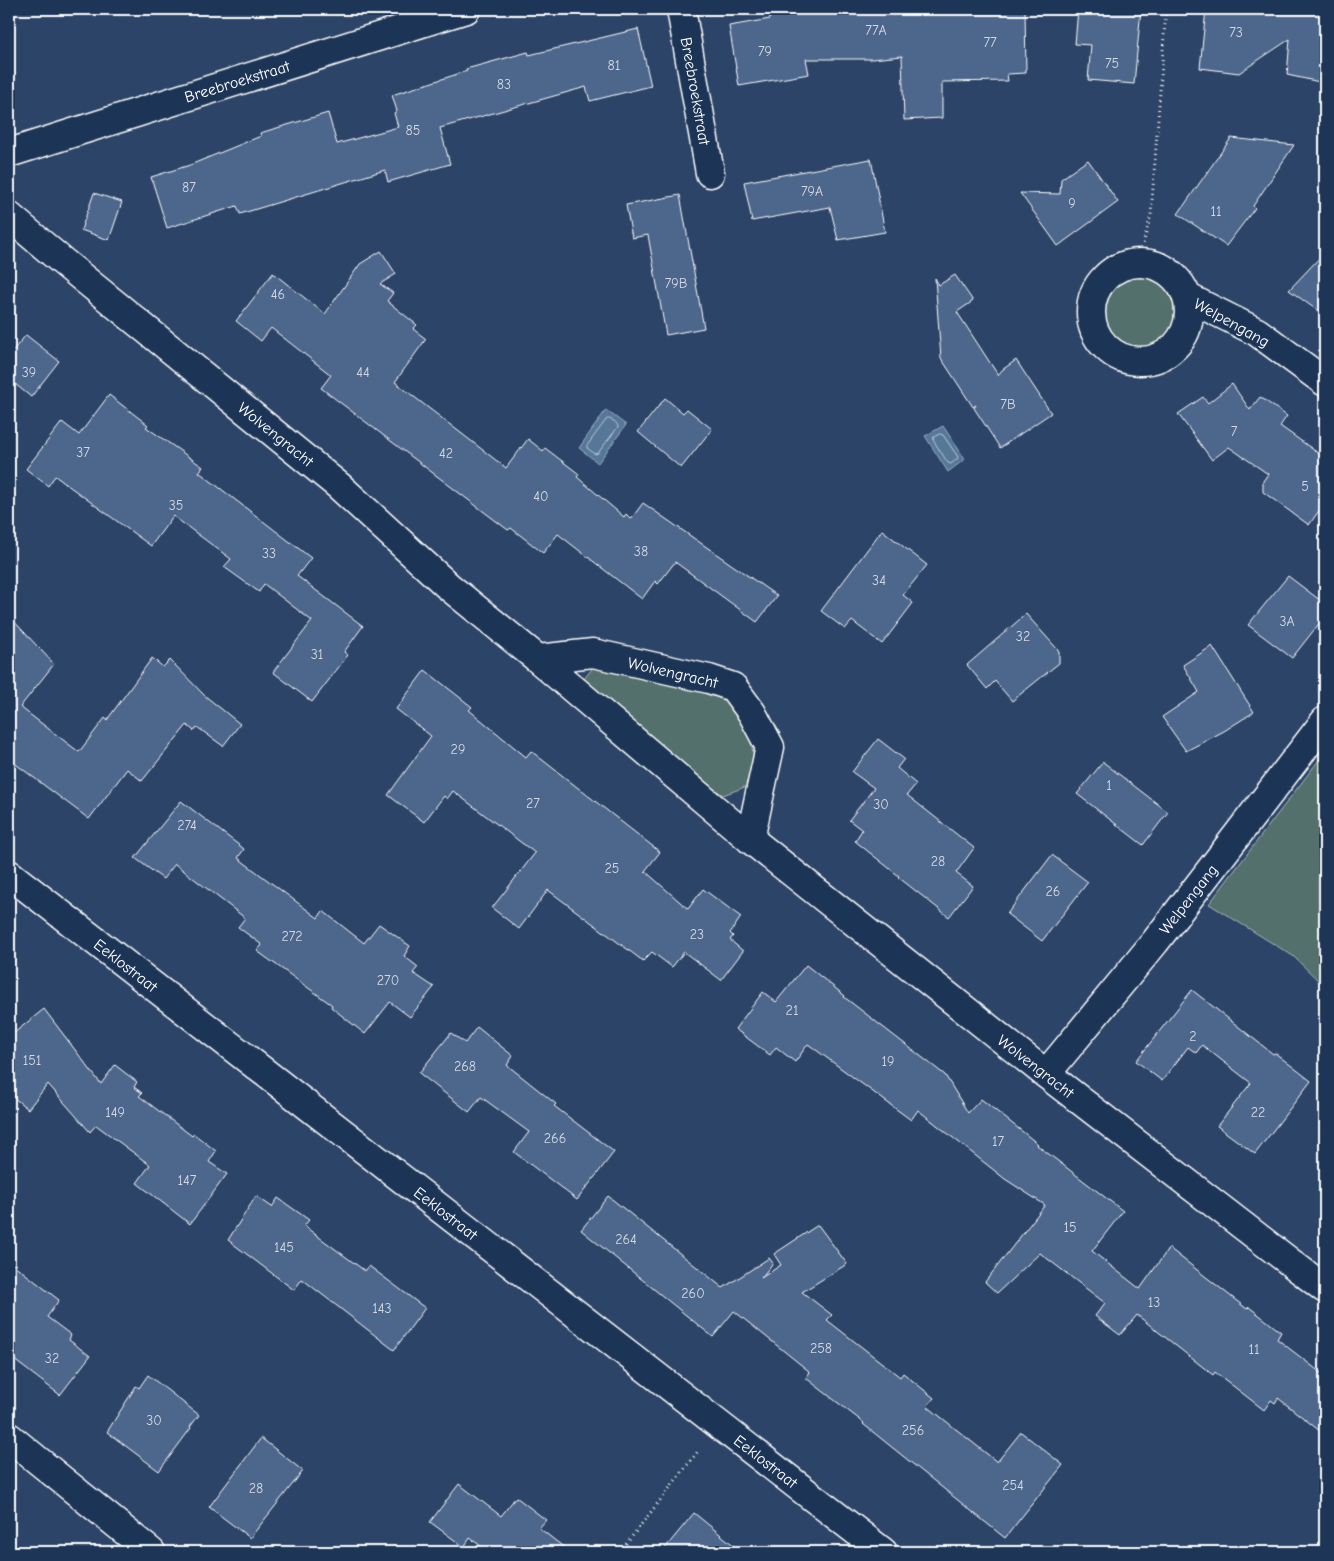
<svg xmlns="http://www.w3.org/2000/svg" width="1334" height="1561" font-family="'Comic Neue',sans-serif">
<rect width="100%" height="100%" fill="#2c4467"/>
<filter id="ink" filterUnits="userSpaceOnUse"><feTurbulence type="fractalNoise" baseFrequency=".02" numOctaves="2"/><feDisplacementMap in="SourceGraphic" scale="10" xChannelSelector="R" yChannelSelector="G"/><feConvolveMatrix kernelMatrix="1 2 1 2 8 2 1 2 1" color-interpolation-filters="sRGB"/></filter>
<g filter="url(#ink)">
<g fill="#536f6d" stroke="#a9b7b6">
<circle cx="1141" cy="311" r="36"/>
<path d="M595,665L724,697L750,733L754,761L745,787L723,795L654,748L580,684Z"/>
<path d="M1325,752V987L1293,956L1209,904Z"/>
</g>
<g fill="#577798" stroke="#9aadc1">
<path d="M606,410L626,425L598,463L579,448Z"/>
<path d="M943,426L965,459L948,472L925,436Z"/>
</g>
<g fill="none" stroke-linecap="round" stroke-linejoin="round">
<g stroke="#bcc9d6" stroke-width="1">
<path d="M607,419C611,418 618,423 618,427L598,453L595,454L587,448V446Z"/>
<path d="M940,434L943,435L958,457L957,459L951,464L948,463L933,440L934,437Z"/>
</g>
</g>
<g fill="#4e668c" stroke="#fff">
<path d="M769,9H910V12H965V9L1025,10L1026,73L1007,74L1008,81L942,82V118L904,120L902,56L872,59H806L809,74L739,86L729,26L770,19Z"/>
<path d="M1078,9H1141L1134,84L1088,80L1091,45L1075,44Z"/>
<path d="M1206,9H1325V56L1320,82L1287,75L1290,39L1239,73L1200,68Z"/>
<path d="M638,29L651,86L590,101L586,87L440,128L450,164L388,182L385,170L240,214L237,206L167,228L151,177L190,165L261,136L260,133L328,113L337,144L398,127L394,113L397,111L392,95L467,71L466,69L528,52L529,55Z"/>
<path d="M1231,138L1294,145L1253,206L1255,208L1226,246L1178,214Z"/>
<path d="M871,159L885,232L838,240L830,207L752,221L744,182Z"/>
<path d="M1088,160L1118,202L1058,246L1020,193L1060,194L1061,179Z"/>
<path d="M94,193L122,202L109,240L81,230Z"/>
<path d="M680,195L704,328L666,335L648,235L632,238L626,205Z"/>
<path d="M381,251L396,274L380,284L393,293L387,301L417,325L413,329L426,339L395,382L506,468L528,439L543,451L545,448L579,474L577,477L624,517L626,514L631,519L643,503L777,596L757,622L675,562L658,584L655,581L642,599L558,534L543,553L511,528L508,530L321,388L331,375L271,328L261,341L236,321L273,273L325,314L360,264Z"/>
<path d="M1325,252V316L1289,290Z"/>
<path d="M955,275L973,301L957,312L998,375L1002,370L1016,360L1051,413L1000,448L974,408L976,405L973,407L941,358L935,278L939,285Z"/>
<path d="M26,335L59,361L31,397L9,379V355Z"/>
<path d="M1232,384L1250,410L1260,397L1287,416L1280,426L1325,458V502L1309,525L1263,492V481L1268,474L1229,447L1212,460L1178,414L1203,397L1208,403Z"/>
<path d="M109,395L148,425L146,427L203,467L199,472L311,558L297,576L363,626L344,652L348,655L312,702L273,672L312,621L264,584L259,592L224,567L231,559L173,516L151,546L55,476L48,486L26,469L62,422L79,435Z"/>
<path d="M665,398L683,413L687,409L712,429L681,468L638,432Z"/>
<path d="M882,530L927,565L903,595L913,603L882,644L852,621L845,629L821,611Z"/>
<path d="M1288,576L1325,604V616L1292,658L1248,625Z"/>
<path d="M1026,614L1059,651V663L1012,701L995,681L987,689L967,665Z"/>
<path d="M9,616L54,664L20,707L79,752L105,718L107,720L152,658L163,667L170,660L204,695L240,724L223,746L197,727L194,731L187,725L142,781L127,769L89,819L9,759Z"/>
<path d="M1212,646L1254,712L1224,731L1186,751L1162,717L1199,692L1183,665Z"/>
<path d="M425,670L472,707L469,710L526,757L531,751L660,852L645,871L688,909L703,889L741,917L730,933L733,936L730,940L743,951L721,980L684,952L672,967L652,952L643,961L548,890L519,929L492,908L535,853L453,791L447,799L444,796L424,822L388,795L431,736L396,709Z"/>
<path d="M878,739L904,759L897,768L916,784L907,795L974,848L956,873L973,886L949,917L898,877L899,876L855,841L862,830L849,820L874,788L852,772Z"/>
<path d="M1103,762L1168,812L1143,845L1077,794Z"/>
<path d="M181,801L244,849L238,858L318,918L323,911L364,943L379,924L410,946L404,956L418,967L413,973L434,987L410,1017L390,1002L365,1034L331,1007L332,1005L257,951L262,945L238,927L245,918L175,864L163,879L135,858Z"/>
<path d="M1052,855L1088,882L1042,941L1007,914Z"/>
<path d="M806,965L845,996L844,997L945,1075L968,1113L981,1099L1038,1144L1037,1145L1123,1211L1092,1251L1140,1289L1169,1248L1247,1309L1249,1307L1281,1332L1277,1339L1325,1376V1435L1278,1398L1275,1403L1271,1400L1264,1410L1215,1372L1213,1375L1137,1315L1120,1335L1095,1316L1105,1303L1040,1253L997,1293L985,1282L1045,1205L1005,1179L918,1110L911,1120L808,1044L795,1062L776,1047L770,1055L735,1029L763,992L776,1002Z"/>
<path d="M1192,990L1273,1054L1275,1053L1311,1081L1255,1154L1217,1126L1251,1083L1202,1045L1196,1053L1188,1047L1162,1081L1136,1061Z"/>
<path d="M44,1009L101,1084L115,1065L137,1082L134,1087L142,1093L139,1096L192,1136L194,1134L216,1151L209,1162L227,1174L190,1224L137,1183L150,1165L96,1125L90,1132L48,1084L28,1109L9,1094V1037Z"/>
<path d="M477,1027L513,1056L507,1065L556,1104L554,1106L614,1152L577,1200L514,1152L529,1132L481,1097L469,1112L419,1073L451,1033L465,1043Z"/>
<path d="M256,1196L272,1207L278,1198L309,1220L304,1226L365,1271L369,1266L425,1308L394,1350L302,1279L294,1290L228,1240Z"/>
<path d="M608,1196L723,1288L769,1258L773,1263L761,1278L781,1265L774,1254L818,1225L847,1264L802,1292L832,1315L827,1320L900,1377L903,1373L934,1398L927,1406L997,1462L1021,1432L1063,1465L1005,1538L863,1424L864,1423L806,1378L810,1372L734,1311L713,1337L581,1230Z"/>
<path d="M9,1261L59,1300L47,1317L71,1335L69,1340L90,1356L60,1395L9,1356Z"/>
<path d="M148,1375L199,1415L190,1427L191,1428L159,1471L107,1432L136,1386L139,1388Z"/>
<path d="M261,1438L303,1471L250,1538L209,1507Z"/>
<path d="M459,1484L501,1516L516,1497L546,1520L539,1528L570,1552H489L470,1538L464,1547L430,1522Z"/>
<path d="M694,1513L742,1552H662Z"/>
</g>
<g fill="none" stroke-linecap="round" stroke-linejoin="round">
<g stroke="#fff" stroke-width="31">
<g id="minor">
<path d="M681,9L710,173"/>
<path d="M9,153L466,9"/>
<path d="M9,216L62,261L339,486L448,586L538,659L750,839L1046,1074L1325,1289"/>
<circle cx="1140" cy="312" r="49"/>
<path d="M1187,297L1257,332L1325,382"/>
<path d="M538,659L593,653L709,679L733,687L752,713L770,747L750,839"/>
<path d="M9,874L883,1552"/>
<path d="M1046,1074L1155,942L1325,721"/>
<path d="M9,1437L151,1552"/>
</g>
</g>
<g stroke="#fff" stroke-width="3" stroke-dasharray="1 4" stroke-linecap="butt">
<path d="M1138,263L1151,215L1166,9"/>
<path d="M620,1552L699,1450"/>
</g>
<use href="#minor" stroke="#1d3557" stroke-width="28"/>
</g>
</g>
<g text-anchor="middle" stroke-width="4" stroke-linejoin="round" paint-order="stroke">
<g font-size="14" fill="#d3d9e2">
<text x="876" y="35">77A</text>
<text x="1236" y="37">73</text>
<text x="990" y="47">77</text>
<text x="765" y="56">79</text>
<text x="1112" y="68">75</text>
<text x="614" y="70">81</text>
<text x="504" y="89">83</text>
<text x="413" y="135">85</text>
<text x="189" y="192">87</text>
<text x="812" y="196">79A</text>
<text x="1072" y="208">9</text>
<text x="1216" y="216">11</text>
<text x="676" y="288">79B</text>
<text x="278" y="299">46</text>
<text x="29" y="377">39</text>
<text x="363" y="377">44</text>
<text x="1008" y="409">7B</text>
<text x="1234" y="436">7</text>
<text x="83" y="457">37</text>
<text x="446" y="458">42</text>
<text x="1305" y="491">5</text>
<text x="541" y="501">40</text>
<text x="176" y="510">35</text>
<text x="641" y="556">38</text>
<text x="269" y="558">33</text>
<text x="879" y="585">34</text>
<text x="1287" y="626">3A</text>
<text x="1023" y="641">32</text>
<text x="317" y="659">31</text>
<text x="458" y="754">29</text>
<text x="1109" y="790">1</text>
<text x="533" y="808">27</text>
<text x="881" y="809">30</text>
<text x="187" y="830">274</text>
<text x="938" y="866">28</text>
<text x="612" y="873">25</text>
<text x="1053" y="896">26</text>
<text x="697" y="939">23</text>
<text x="292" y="941">272</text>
<text x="388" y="985">270</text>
<text x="792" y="1015">21</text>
<text x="1193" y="1041">2</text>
<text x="32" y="1065">151</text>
<text x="888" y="1066">19</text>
<text x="465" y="1071">268</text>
<text x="115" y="1117">149</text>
<text x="1258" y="1117">22</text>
<text x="555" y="1143">266</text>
<text x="998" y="1146">17</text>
<text x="187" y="1185">147</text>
<text x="1070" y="1232">15</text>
<text x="626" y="1244">264</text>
<text x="284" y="1252">145</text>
<text x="693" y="1298">260</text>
<text x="1154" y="1307">13</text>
<text x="382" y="1313">143</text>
<text x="821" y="1353">258</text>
<text x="1254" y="1354">11</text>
<text x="52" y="1363">32</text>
<text x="154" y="1425">30</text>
<text x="913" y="1435">256</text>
<text x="1013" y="1490">254</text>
<text x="256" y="1493">28</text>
</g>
<g font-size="16" fill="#fff" stroke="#1d3557">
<text transform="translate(237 81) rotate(-17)" y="6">Breebroekstraat</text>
<text transform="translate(696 91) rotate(80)" y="6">Breebroekstraat</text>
<text transform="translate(1232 322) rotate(29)" y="6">Welpengang</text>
<text transform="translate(276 434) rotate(39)" y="6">Wolvengracht</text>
<text transform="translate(673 672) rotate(13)" y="6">Wolvengracht</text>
<text transform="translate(1188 899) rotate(-52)" y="6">Welpengang</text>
<text transform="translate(126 965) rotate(38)" y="6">Eeklostraat</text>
<text transform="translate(1036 1066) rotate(38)" y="6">Wolvengracht</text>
<text transform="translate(446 1213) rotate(38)" y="6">Eeklostraat</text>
<text transform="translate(766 1461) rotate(38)" y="6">Eeklostraat</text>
</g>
</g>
<rect width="1334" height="1561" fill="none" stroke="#1d3557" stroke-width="30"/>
<rect x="15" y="15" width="1304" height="1531" fill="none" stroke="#fff" stroke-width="2" filter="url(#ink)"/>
</svg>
